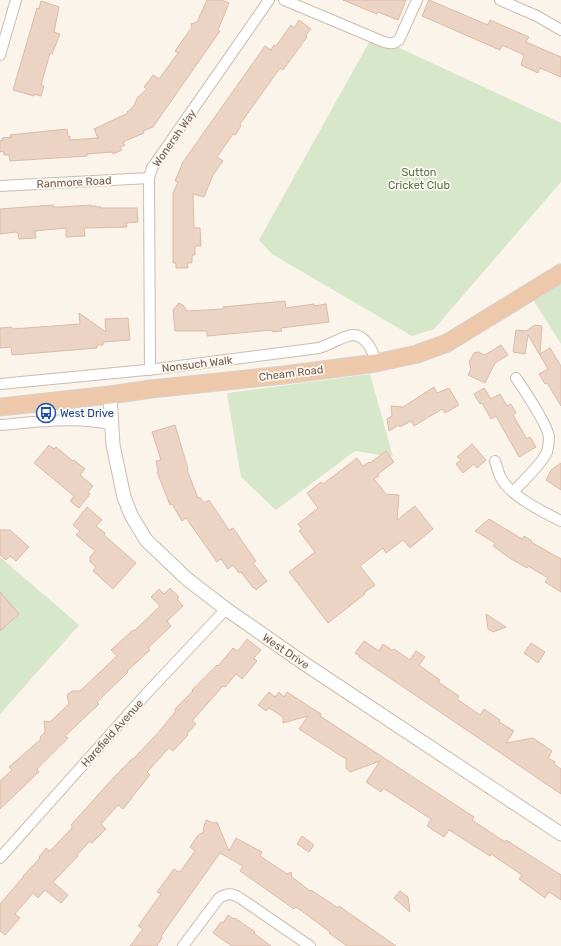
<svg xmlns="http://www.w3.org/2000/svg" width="561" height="946" font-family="Rubik,sans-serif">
<rect width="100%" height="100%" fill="#faf4ea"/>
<g fill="#d6e7ca">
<path d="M372,37L391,44L561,123V182L434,329L412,336L272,254L259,240Z"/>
<path d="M561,284V344L534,301Z"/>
<path d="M370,374L393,457L355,451L276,510L241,477L227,393Z"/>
<path d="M0,557L79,625L0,714Z"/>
</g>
<g fill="#ecd4c5" stroke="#ddbba8">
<path d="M207,0H221L229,3L218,30L220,31L153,127L143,131L144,133L123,142L125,145L120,147L122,150L113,154L112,152L87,154V156L10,161L9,155H4L3,151L0,152V141L3,140L2,138L11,137L10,135L67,129L68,137L70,136V140L98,138L94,129L128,113L127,112L130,110L135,104L137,98L147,89L144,87L153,75L159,79L178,53L175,51L192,27L191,24L197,22Z"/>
<path d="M343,0H406L398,20L378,12L377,14Z"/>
<path d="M429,0L488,25L490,20L529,37L526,42L561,57V77L540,68L538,73L521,65L524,55L502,45L500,50L422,16Z"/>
<path d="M41,1L59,7L54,32L60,34L52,54L50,53L41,85L44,86L41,96L34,94V96L13,90L37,8L39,9Z"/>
<path d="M299,20L311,29L306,35L307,37L283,70L280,68L240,124L241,126L235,135L233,134L217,157L223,161L213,175L204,197L193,194L194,228H200L201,246H195V255H192V263H187L188,268H176V263H173V193L178,182L175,181L183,162L265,46L271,50L274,45L276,46L291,25L294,28Z"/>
<path d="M53,205V207H60L91,205V206H96V207H101V208H137L138,222L126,223L127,227L84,228L85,236L66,237V228L35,231L36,238L19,239L18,233L16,232L0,234V209Z"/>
<path d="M285,301L286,308L314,304V306L326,304L329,322L281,328L282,331L273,332L272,330L207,336V331H175L173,310L179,303L183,305L187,311L223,309V307Z"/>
<path d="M79,313L106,332L105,319L128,318L130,340L103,342V345H97V348L12,355L11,347L0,348V328L12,327V329L80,324Z"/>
<path d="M535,325L542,326L540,354L550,348L561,366V406L547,383L545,384L539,374L548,369L528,335L525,354L513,352L516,330L526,331Z"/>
<path d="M501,345L508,355L495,363L485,383L468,375L471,369L469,362L474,353L478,352L485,355Z"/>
<path d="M434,387L437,393L449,388L459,405L445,413L442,409L414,426L411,421L400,427L399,425L389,431L387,419L392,416L391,406L403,407Z"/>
<path d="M484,388L491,399L500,394L507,406L511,404L516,413L513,415L527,439L530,437L536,447L519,457L496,416L491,419L482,403L480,404L474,394Z"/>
<path d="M175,425L188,469L187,470L198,498L200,497L204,503L209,500L229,530L233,528L256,561L253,563L267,581L256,590L254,587L253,588L241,572L239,573L233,565L228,569L221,559L217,562L186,518L182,521L172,504L170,505L157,472L158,471L156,461L161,460L152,432Z"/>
<path d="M472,444L486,460L477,468L474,464L463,473L456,464L461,460L457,457Z"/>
<path d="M49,445L54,449L56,447L73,461L74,460L85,469L80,475L93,486L88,492L90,494L79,508L70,501L74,496L34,463Z"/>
<path d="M386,451L394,462L378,474L379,476L374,479L386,494L399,495L397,520L415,506L433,529L410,548L403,540L386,553L383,548L360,566L375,585L364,593L365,594L328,623L289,572L315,552L299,531L302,529L298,524L318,508L307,493L321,482L323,484L357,458L363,466L369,462L370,463Z"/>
<path d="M561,463V490L546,480L551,470Z"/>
<path d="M87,507L102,520L96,526L105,533L104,535L136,563L113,589L93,571L96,567L90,562V557L95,551L76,535L80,531L73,525Z"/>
<path d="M489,519L522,539L524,536L532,541L531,542L561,559V592L545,582L548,578L528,566L527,568L511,559L493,546L495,543L475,531Z"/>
<path d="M0,530H10L29,547L16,561L10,556L6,560L0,555Z"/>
<path d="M170,588L179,597L177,599L183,606L167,621L171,626L148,648L150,650L127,671L128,672L97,702L99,704L65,736L68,738L37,769L39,772L0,809V781L12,770L9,767L41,739L40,737L45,732L44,721L50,722L69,704L67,695L72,691H80L117,656L111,650L133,630L134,631L160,606L151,597L159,589L164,594Z"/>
<path d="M0,592L19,614L0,631Z"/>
<path d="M486,614L506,627L493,632L488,629Z"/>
<path d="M247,639L261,650L254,658L257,661L242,679L236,674L225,687L223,686L192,721L196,724L187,734L188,735L173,751L169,748L147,772L150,775L132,797V798L123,809L118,805L101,824L106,829L92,843L90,841L77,855L78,856L53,882L68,895L61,903L45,890L38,898L33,893L15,914L20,918L5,935L0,931V904L24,876H23L40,858L39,857L46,848L50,851L72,828V826L71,825L115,776L133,758L134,759L136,756L157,734L175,712V709L193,691L192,690L217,665L218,666L233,648L238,651Z"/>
<path d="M364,641L379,651L383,644L392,650L394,649L410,660L416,651L425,657L419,665L440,680L438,682L459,696L457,699L480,715L484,709L500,720L499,722L514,731L506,743L533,738L552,751L548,758L555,762L554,764L561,769V794L359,657L360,656L355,653Z"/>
<path d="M531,643L545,652L538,663L524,653Z"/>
<path d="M269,692L275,697L279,692L284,697L287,692L321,714L320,716L474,817L472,820L505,842L506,840L561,875V900L549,892L545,898L519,879L522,875L491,854L490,856L449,830L444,837L427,826L431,819L383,788L381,792L366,782L380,761L350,772L346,768V759L299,729L308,716L283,723V717L269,708L266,711L258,705Z"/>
<path d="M206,820L214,823L217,822L229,851L236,838L262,852L260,856L287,874L291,872L292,877L310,891L311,890L338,908L339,906L396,946H347L329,933L330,932L310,917L296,907L294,909L240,871L243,866L220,853L161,936L162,938L157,946H130L143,929L138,926L161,894L157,892L174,869L178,872V871L180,872L195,851L190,847L198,835L204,832L203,830Z"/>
<path d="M302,836L314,845L309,852L297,844Z"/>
<path d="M400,891L408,897L410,912L394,898Z"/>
<path d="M228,915L234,919L235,918L255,932L254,933L271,946H232L213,933L221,922L223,923Z"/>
</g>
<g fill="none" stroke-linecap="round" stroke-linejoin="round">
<g stroke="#cbbcb1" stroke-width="12">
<g id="minor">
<path d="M284,0L384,42C391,44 394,44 399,40L417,0"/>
<path d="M500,0L537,16L561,30"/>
<path d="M0,55L16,0"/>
<path d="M0,186L149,178"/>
<path d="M150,370L149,178L152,168L269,0"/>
<path d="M0,384L156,369L319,348C329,345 338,339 348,336C364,331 373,350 376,363"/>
<path d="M0,425C37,422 77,416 113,425"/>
<path d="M495,461C497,466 498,472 500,476C508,495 543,512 561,521"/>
<path d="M513,492C522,482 542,464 547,452C548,448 549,441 549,437C547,423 524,390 516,378"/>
<path d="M0,858L147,693L226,609"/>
<path d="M183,946L219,898C227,893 232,893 240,898L310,946"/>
</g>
</g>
<g stroke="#cbbcb1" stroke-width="15">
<path id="tertiary" d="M110,395L113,445L124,497L131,515L146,540L187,579L226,609L305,664L561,834"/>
</g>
<g stroke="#d8d1ce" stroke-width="19">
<path id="trunk" d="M0,407L110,395L151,389L284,375L376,363L417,354L447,343L561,273"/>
</g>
<use href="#minor" stroke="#fff" stroke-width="10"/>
<use href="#tertiary" stroke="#fff" stroke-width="13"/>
<use href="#trunk" stroke="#eec8aa" stroke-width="17"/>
</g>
<defs>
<g id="bus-ring" transform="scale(1)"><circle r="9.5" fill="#fdf8f1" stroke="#1a4fb4" stroke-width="1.5"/><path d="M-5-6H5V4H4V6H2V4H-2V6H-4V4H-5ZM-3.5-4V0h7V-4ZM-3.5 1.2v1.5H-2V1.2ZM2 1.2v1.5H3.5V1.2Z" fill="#1a4fb4"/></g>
</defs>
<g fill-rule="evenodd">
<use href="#bus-ring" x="46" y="413"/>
</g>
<g text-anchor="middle" stroke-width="3.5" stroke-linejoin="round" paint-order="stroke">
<g font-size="11" fill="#725c50" stroke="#fdf8f1">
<text transform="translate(174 138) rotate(-55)" y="4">Wonersh Way</text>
<text transform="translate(74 182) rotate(-3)" y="4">Ranmore Road</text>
<text transform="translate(197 364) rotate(-7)" y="4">Nonsuch Walk</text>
<text transform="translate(291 373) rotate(-7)" y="4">Cheam Road</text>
<text transform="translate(286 651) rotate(34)" y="4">West Drive</text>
<text transform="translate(112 733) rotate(-48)" y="4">Harefield Avenue</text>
</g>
<g font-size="11" fill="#57774a" stroke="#fdf8f1">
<text x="419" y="176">Sutton<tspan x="419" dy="13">Cricket Club</tspan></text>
</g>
<g font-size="11" fill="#164399" stroke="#fdf8f1" text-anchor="start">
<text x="60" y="417">West Drive</text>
</g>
</g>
</svg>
